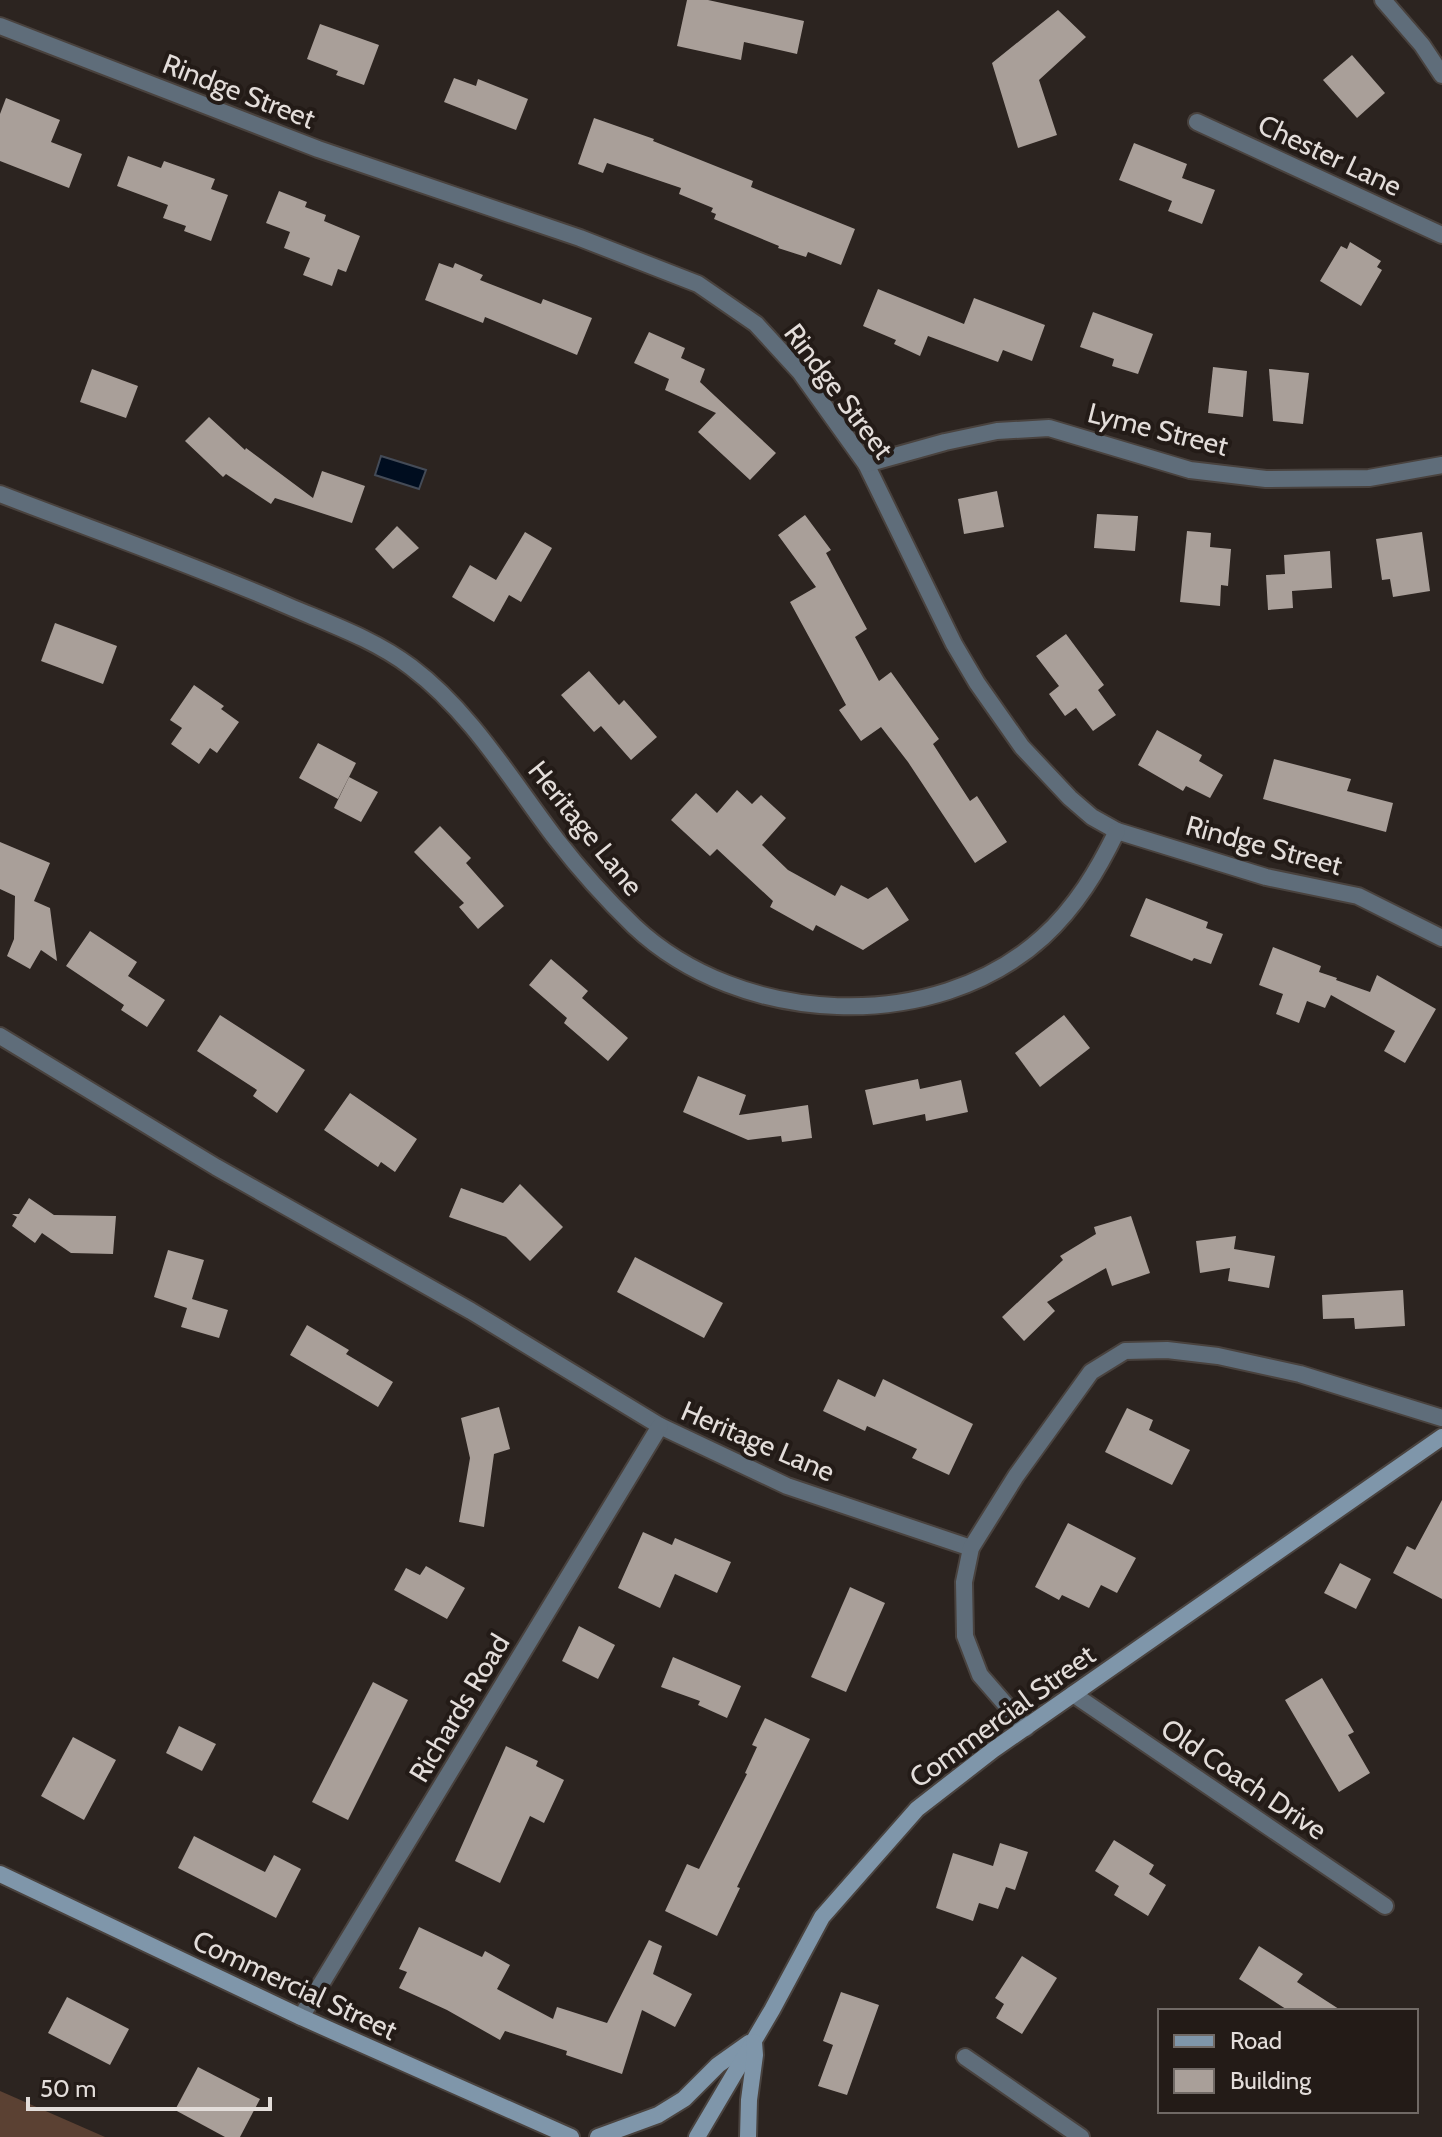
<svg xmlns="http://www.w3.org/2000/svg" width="1442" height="2137" font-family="Cabin,sans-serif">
<rect width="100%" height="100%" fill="#2c2420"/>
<path fill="#5b4133" d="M0,2091L105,2137H0Z"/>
<path fill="#000d1f" stroke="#444b57" stroke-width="2" d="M381,456L426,470L419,489L375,475Z"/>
<g fill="#a99f99">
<path d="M687,0H708L804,21L797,54L744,42L741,60L677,46Z"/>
<path d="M1058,10L1086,37L1039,80L1057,135L1018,148L992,63Z"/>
<path d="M320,24L379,45L364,85L336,75L338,71L307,59Z"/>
<path d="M1352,55L1385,93L1357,118L1323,80Z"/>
<path d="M454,78L476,86L478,79L528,99L516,130L444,102Z"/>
<path d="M6,98L60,120L51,142L82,154L69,188L0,161V114Z"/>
<path d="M594,118L654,139L653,141L753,181L751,187L855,229L841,265L808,252L806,257L778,248L779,246L714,219L716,214L711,212L713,208L679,194L681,188L607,163L603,173L578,164Z"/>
<path d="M1134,143L1187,164L1182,178L1215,190L1202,224L1168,211L1172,201L1119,180Z"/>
<path d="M128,156L161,168L164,161L215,179L211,189L228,195L211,241L184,231L186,226L163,218L168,205L117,186Z"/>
<path d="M279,191L307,202L305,207L326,215L324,221L360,236L346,272L338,269L332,286L303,275L310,258L284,248L290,232L266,223Z"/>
<path d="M1350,242L1381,261L1377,267L1382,270L1361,306L1320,281L1341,246L1347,249Z"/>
<path d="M439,263L453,268L455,263L483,275L480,280L541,304L543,299L592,318L577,355L485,317L483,323L425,300Z"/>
<path d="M878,289L964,324L974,298L1045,325L1032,361L1003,350L998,362L928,336L920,356L894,344L896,340L863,326Z"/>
<path d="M1093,312L1153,334L1138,374L1112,366L1114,359L1080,347Z"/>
<path d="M649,332L685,348L681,358L705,369L700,382L776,453L750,480L698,432L716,413L665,390L669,379L634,363Z"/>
<path d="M1213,367L1247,371L1243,417L1208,413Z"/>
<path d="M92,369L138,386L126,418L80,402Z"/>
<path d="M1269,369L1309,373L1303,424L1273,421Z"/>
<path d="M209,417L245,450L246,448L313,498L322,471L365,486L352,523L275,498L271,504L226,474L223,477L185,441Z"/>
<path d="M997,491L1004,527L964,534L958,499Z"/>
<path d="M1097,514L1138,516L1135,551L1094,548Z"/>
<path d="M805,515L831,550L826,553L867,629L855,637L879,681L891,672L939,739L933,744L970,801L977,796L1007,842L975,863L908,762L881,727L861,741L839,710L846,705L790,602L816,587L778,535Z"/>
<path d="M397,526L419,548L393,569L375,549Z"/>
<path d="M1187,531L1211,533L1210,547L1231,549L1228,586L1221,585L1220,606L1180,602Z"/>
<path d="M525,532L552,548L521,602L509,595L494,622L452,597L470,565L496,580Z"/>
<path d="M1422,532L1430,591L1393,597L1390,579L1382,580L1376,539Z"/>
<path d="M1330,551L1332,588L1292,591L1293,608L1268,610L1266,575L1285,574L1284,555Z"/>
<path d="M55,623L117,646L103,684L41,661Z"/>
<path d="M1066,634L1104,685L1098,690L1116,715L1093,731L1076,708L1065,716L1049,694L1059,686L1036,656Z"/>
<path d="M589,671L619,705L624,700L657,737L631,760L601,726L594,732L561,695Z"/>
<path d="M194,685L224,706L221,709L239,722L217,753L210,748L199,764L171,744L182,728L170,720Z"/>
<path d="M1157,730L1202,755L1199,761L1223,775L1210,798L1186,786L1183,791L1138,765Z"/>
<path d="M318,743L356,763L338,799L299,778Z"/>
<path d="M1274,759L1351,779L1347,791L1393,803L1386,832L1263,799Z"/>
<path d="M349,777L378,792L361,822L334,808Z"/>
<path d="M737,790L752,804L761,795L786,818L762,845L788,870L835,896L841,885L868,899L887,887L909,920L863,950L816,925L813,931L770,907L773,901L717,849L710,856L671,820L696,793L717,813Z"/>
<path d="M440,826L471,858L466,863L504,906L478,929L459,907L464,903L414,852Z"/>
<path d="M0,842L50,863L34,901L50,908L57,961L41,950L30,969L7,956L14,939L15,896L0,889Z"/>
<path d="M1146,898L1208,922L1206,928L1223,934L1211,964L1194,958L1192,961L1130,936Z"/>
<path d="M90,931L137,962L128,976L165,1000L147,1027L121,1010L124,1005L66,966Z"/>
<path d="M1273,947L1321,966L1319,972L1337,978L1336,980L1370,992L1377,975L1436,1009L1405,1063L1384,1051L1395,1031L1331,995L1325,1008L1307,1001L1299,1023L1276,1014L1283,994L1259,985Z"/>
<path d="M551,959L588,991L582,998L628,1038L608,1061L564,1023L567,1018L529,985Z"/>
<path d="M220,1015L305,1070L277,1113L253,1096L257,1090L197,1051Z"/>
<path d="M1064,1015L1090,1048L1040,1087L1015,1053Z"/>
<path d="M698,1076L746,1095L739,1115L808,1105L812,1138L782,1142L781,1136L748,1140L683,1112Z"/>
<path d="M918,1079L920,1089L961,1080L968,1112L926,1121L925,1114L873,1125L865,1090Z"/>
<path d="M350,1093L417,1139L395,1172L381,1162L378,1167L324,1130Z"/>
<path d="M520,1184L563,1227L530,1261L506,1237L449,1217L461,1188L503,1203Z"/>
<path d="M29,1198L54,1215L116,1216L113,1254L71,1253L42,1233L35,1243L12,1226L17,1217L12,1214H19Z"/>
<path d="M1131,1216L1150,1273L1112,1286L1106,1268L1047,1302L1055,1311L1024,1341L1002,1317L1063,1260L1060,1256L1096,1234L1094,1227Z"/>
<path d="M1236,1236L1234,1249L1275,1256L1269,1288L1228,1281L1230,1268L1200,1273L1196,1241Z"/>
<path d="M168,1250L204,1260L192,1299L228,1310L219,1338L181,1327L187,1308L154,1297Z"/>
<path d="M635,1257L723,1303L704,1338L617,1292Z"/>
<path d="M1403,1290L1405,1326L1355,1329L1354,1318L1323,1319L1322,1295Z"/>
<path d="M307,1325L349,1350L346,1354L393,1382L378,1407L290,1355Z"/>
<path d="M838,1379L875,1397L883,1379L973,1424L949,1475L912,1458L917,1449L867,1426L865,1431L823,1411Z"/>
<path d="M499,1407L510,1449L494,1454L484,1527L459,1522L470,1458L461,1418Z"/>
<path d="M1127,1408L1153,1420L1149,1430L1190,1450L1172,1485L1105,1452Z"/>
<path d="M1442,1500V1599L1393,1573L1407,1546L1415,1550Z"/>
<path d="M1068,1523L1136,1558L1117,1593L1101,1585L1089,1608L1062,1595L1059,1600L1035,1587Z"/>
<path d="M643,1532L672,1545L675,1538L731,1562L717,1593L675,1574L660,1608L618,1588Z"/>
<path d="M1340,1563L1371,1579L1356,1609L1324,1593Z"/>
<path d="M426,1566L465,1588L447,1619L394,1590L406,1568L420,1575Z"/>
<path d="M850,1587L885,1603L846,1692L811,1677Z"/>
<path d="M579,1626L615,1645L598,1679L562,1661Z"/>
<path d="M673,1657L741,1686L727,1718L698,1705L700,1701L661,1687Z"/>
<path d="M1322,1678L1354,1732L1348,1735L1370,1773L1339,1792L1285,1700Z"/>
<path d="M373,1682L408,1700L348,1820L312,1802Z"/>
<path d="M765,1718L810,1739L737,1887L740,1888L717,1936L665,1911L687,1864L699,1869L747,1774L745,1773L757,1747L752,1745Z"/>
<path d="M179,1726L216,1744L202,1771L166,1753Z"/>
<path d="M73,1737L116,1760L84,1820L41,1796Z"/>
<path d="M506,1746L538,1761L536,1766L564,1780L544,1823L530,1816L500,1883L455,1861Z"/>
<path d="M194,1836L265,1872L274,1855L301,1869L276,1918L178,1868Z"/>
<path d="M1114,1840L1154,1865L1149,1874L1166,1885L1148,1916L1114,1895L1119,1886L1095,1871Z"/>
<path d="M1000,1843L1028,1852L1015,1890L1006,1887L998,1909L979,1903L973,1921L936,1908L953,1853L993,1866Z"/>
<path d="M419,1927L482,1957L485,1951L510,1965L497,1989L553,2019L557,2007L607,2023L649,1940L662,1946L653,1974L692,1994L675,2027L642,2010L622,2074L566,2055L567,2051L505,2031L500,2040L447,2010L399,1988L407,1972L399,1969Z"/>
<path d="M1259,1946L1303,1974L1297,1982L1342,2011H1289L1239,1979Z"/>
<path d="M1022,1956L1057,1978L1022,2034L996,2018L1004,2004L995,1998Z"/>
<path d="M841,1992L879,2005L847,2095L818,2086L833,2045L823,2041Z"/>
<path d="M67,1997L129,2029L110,2065L48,2033Z"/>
<path d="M198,2067L260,2099L240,2137H225L175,2110Z"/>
</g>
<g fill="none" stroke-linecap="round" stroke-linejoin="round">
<g stroke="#49423e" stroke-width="20">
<g id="minor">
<path d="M1383,0L1422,45L1442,75"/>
<path d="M0,26L318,149L580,238L698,284L756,324L800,372L866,464L954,644L977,683L1022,747L1070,798L1092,817L1117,831L1266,877L1358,896L1442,938"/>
<path d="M1197,122L1442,235"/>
<path d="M866,464L945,442L997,431L1049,428L1190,470L1266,479L1369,478L1442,465"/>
<path d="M0,494C96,531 194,565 288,606C330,624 374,639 411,667C471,712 511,780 556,839C580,870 606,899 634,926C740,1026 934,1036 1043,937C1076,907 1098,870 1117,831"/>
<path d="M0,1036L216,1167L471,1311L660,1426L787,1486L971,1548"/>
<path d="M1073,1694L1385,1906"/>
<path d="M1026,1728L980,1675L965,1636L964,1582L971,1548L1016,1476L1091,1372L1125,1351L1167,1350L1218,1356L1300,1374L1442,1418"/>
<path d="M301,2017L660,1426"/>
<path d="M965,2057L1081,2137"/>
</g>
</g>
<g stroke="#49423e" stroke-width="20">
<g id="secondary">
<path d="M0,1874L301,2017L571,2137"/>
<path d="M598,2137L658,2115L684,2099L718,2065L749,2043"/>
<path d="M697,2137L772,2010L822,1917L917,1809L993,1750L1442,1437"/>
<path d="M748,2137L749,2100L755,2055L754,2042"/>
</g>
</g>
<use href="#minor" stroke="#5f6d7a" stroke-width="16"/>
<use href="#secondary" stroke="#7f96aa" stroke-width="16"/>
</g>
<g text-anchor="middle" stroke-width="8" stroke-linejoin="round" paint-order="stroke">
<g font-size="28" fill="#e3ddda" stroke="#231b17">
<text transform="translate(239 91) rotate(21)" y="10">Rindge Street</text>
<text transform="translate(1330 155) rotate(25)" y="10">Chester Lane</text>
<text transform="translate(839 391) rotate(53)" y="10">Rindge Street</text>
<text transform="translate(1158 429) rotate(14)" y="10">Lyme Street</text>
<text transform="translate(586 828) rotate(51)" y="10">Heritage Lane</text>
<text transform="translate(1264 845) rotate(15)" y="10">Rindge Street</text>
<text transform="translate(758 1441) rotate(23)" y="10">Heritage Lane</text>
<text transform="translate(459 1708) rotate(-59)" y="10">Richards Road</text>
<text transform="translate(1002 1716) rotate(-36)" y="10">Commercial Street</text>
<text transform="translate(1244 1779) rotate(34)" y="10">Old Coach Drive</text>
<text transform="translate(295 1985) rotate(25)" y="10">Commercial Street</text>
</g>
</g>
<rect x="1158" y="2009" width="260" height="104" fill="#231b17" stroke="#706965" stroke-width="2"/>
<rect x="1174" y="2035" width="40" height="12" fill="#7f96aa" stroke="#706965" stroke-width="2"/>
<text x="1230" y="2049" font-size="24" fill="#e3ddda">Road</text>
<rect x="1174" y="2069" width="40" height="24" fill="#a99f99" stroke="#706965" stroke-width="2"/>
<text x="1230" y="2089" font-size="24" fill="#e3ddda">Building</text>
<path d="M28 2097v12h242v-12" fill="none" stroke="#e3ddda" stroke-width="4"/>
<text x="40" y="2097" font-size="24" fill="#e3ddda" stroke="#231b17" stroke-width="6" paint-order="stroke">50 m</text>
</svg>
